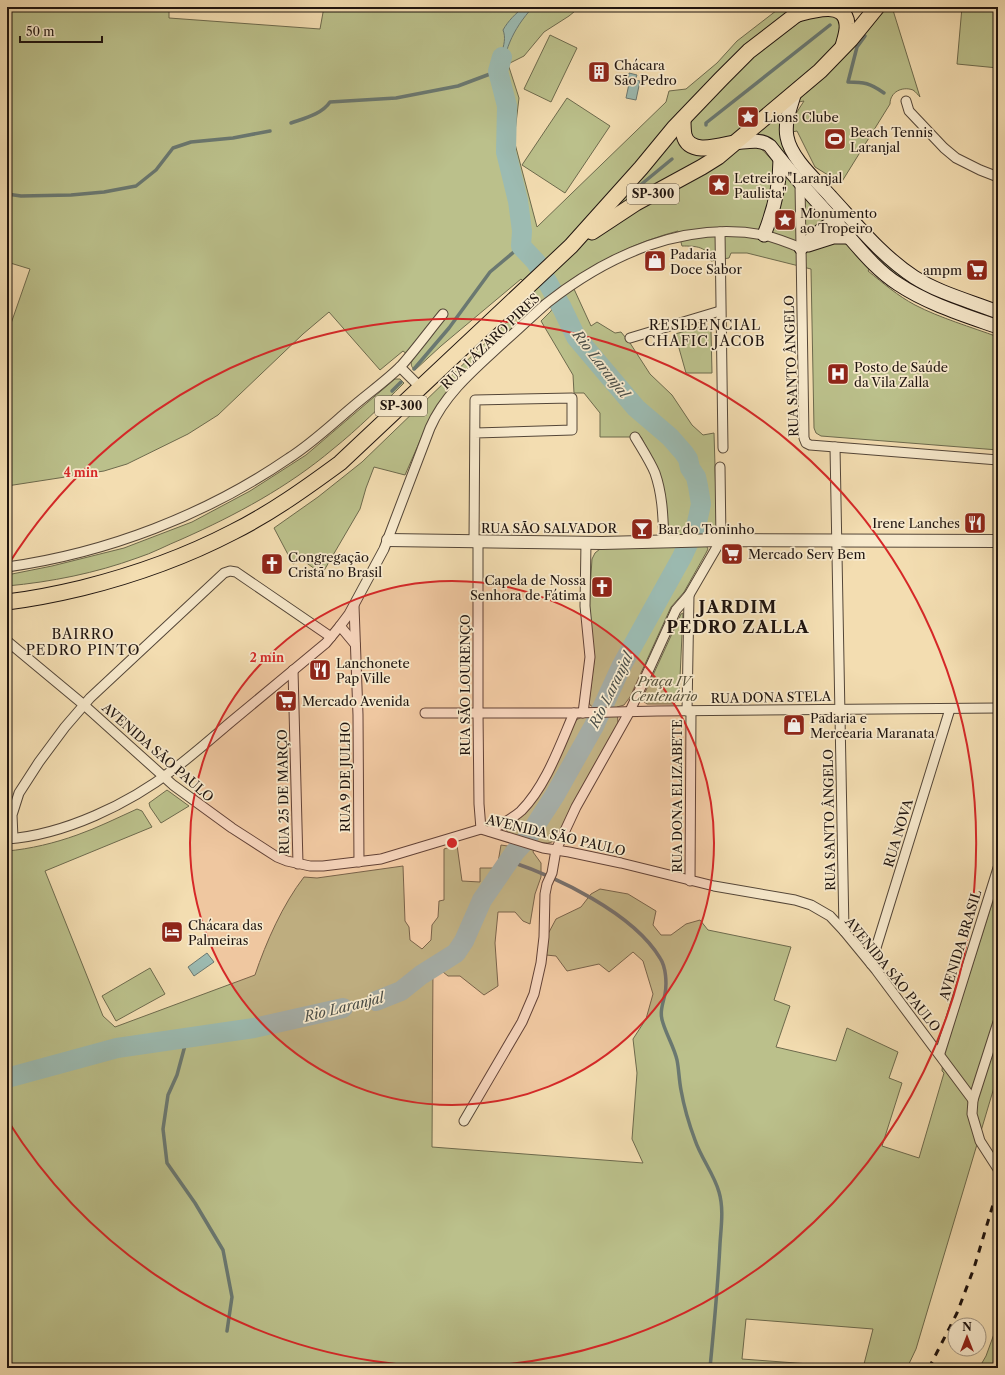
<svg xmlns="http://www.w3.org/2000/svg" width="1005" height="1375" font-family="'Libre Caslon Text',serif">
<rect width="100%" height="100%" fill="#f3ddb1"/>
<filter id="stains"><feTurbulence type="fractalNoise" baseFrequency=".005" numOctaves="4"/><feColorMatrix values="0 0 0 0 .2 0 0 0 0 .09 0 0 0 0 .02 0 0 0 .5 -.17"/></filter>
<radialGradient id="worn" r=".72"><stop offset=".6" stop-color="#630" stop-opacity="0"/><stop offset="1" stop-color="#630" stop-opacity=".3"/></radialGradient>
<g fill="#bbc08b" stroke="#6d6a4d">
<path d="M7,7H169V18L320,29L324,7H580L569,16L544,32L524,56L508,64L519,98L514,140L537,227L666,102L669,91L686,89L717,63L737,41L781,7H826L860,40L887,7H892L920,97C918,95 916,92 913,90C902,86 890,92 890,104L841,183L815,167L797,131L792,132L795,115L804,101L787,104L749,135L870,268L868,271C883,283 898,296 915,305C940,318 971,327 998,337V450L821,436L816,433L814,428L811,269L747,253H731L729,258L711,261C708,246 695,246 682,246L678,231C639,241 603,259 569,281L574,289L591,326L597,322L615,333L621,332L630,343L650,374L672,395L692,425L703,435L714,433L717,531L706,545L708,549L706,553L684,592L671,607L630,697L624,705L617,707L618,724L557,838C551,845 545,843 536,842L533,852L541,863V877L535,894L530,924L523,921L515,912H498L495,943L498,986L484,995L460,976H448L433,964L432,1147L643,1163L632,1139L637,1073L633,1039L646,1019L653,994L643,961L633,952L609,972L599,964L567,971L556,956L546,955L548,934L556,919L581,907L591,894L600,889L628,894L656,911L653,925L661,935H671L686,924L700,920L708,930L791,947L774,1000L790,1006L776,1047L836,1061L847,1028L898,1052L889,1078L902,1083L882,1146L919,1158L944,1073L942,1071L943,1058L998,884V1074L916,1349L907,1368H863L873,1329L746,1319L742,1359L823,1365L822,1368H7V851C30,849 55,843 77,835C97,828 117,818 137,809L142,811L152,827L45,871L103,1016L115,1027L255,975C266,942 283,904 304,877L317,878L403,866L405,921L409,927L410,940L422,949L431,940L432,925L438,917L439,901L444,900V849L457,845L462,881L480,882V868H497L501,845L514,847L518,837L508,833L506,829L508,826L520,817L576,720L582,717H588L593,707L590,705L589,702L594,661L589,607L592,559L595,553L600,549L676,536C664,530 668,514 666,503C662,479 652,458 641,437H600V413L584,393H574L573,375L541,321L551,311L552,309L542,300L466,371L430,418L405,475L374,467L366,488L360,509L322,574L301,559L293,564L274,528L318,497L362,462L536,294L521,279L441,346L415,370C411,367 410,364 413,359L403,351L380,370L329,312L303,334L218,415L188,434L127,464L104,471L7,486V335L30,269L7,262Z"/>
<path d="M962,7H998V68L957,64Z"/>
<path d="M550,35L577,48L551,102L524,89Z"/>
<path d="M567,98L610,126L565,193L522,165Z"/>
<path d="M789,106L795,164L794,166C779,152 777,130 751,135Z"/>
<path d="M844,222H846C870,248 888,267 917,287V288L892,272L882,264L845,224Z"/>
<path d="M930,292L984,313V315H983L929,295V294Z"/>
<path d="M703,326L708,327L711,331L712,373H686L675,334Z"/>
<path d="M395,379H400L404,383C381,406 358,429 333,449C288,487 236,515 182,539C167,545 153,553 137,558C96,573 51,582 7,586V575L52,566L124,548L192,522L250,491L306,455Z"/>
<path d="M683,613L679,699L674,704H647L643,701V697L681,614Z"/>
<path d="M167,790L189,806L161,823L150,807L149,803Z"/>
<path d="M150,968L165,994L116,1021L102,996Z"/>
<path d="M998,1323V1368H979L986,1356Z"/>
</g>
<g fill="#9cbbb2" stroke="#6a7871">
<path d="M524,7H533C512,30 503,52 501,83L495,77C495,62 509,45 503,30C508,21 516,13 524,7Z"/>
<path d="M629,73L637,75L635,80L640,81L636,100L626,98L630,79H628Z"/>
<path d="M512,122L511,152L518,201C511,186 506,170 504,153C502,144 504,136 500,127Z"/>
<path d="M207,953L214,962L194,976L188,967Z"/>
<path d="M400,986L402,996L378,1007L316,1013L343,1004L370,998Z"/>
</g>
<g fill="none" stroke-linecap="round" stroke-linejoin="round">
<g stroke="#6a7871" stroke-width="3.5">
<path d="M865,36L857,47L848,82C864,82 870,83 884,93"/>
<path d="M291,123C305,118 322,114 330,102L396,98L458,86L498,71"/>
<path d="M706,125V123L830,25"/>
<path d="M632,192L672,159"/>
<path d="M7,194L21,196L71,195L104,192L136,186L156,170L173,148L191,142L233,138L270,131"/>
<path d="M414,369L449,328L490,272L521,246"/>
<path d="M392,391L401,382"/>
<path d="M509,861C557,877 633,913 660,958C666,967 667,983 665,994C663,1004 659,1012 663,1023C667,1036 674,1047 677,1060C679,1070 679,1080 681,1090C684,1107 689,1124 695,1140C701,1158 714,1174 719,1192C724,1209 721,1227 720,1244C718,1285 714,1327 710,1368"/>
<path d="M187,1038L177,1075L168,1095L163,1129L167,1163L195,1203L223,1250L232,1297L227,1331"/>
</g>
<g stroke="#9cbbb2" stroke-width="20">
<path d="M376,1001L401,991L421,975L456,953L464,941L482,900L515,852L526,840L555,795L594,726L622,665L682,557L696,527L701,504L698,486L696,477L690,468L688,459L684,453L670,437L636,408L576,337L562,308L536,262L521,246L522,231L518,201L506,152L507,106L498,71L502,57"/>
<path d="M7,1078L117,1048L254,1028L343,1008"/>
</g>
<g stroke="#544638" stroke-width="11">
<g id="minor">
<path d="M906,101L909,111L944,148L956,158L980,170L998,177"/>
<path d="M800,183L804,438L806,443L810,445L998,460"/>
<path d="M720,232L723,448"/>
<path d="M630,338L720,311"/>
<path d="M400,367L421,388"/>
<path d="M635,437C642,449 650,461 655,473C663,496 663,519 664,542"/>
<path d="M835,447L844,931"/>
<path d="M474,542L475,400L572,398V430L475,433"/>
<path d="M478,542V713L479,804L481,829"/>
<path d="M7,567C107,553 206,515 289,458C311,444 330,426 350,409C366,395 386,381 401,366C416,349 429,331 443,314"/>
<path d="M354,606L358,715L359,862"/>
<path d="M340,626L355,644"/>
<path d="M7,641L84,705L173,785L232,828L277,857L287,861L310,866H323L381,859L481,829L543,848L569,852L621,863L714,886L795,900L811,905L830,916L844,931L876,970L973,1100"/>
<path d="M293,670L298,864"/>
<path d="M687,711L689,595"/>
<path d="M425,713H574L657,711L998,708"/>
<path d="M583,713L590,657L585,606L586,542"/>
<path d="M489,831C500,825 512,819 521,811C546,786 560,745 574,713"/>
<path d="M13,838L12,815L19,793L39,762L65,727L90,698L224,573L230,571L236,572L331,637"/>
<path d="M7,839C64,835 129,804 174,769C194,754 213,737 232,721C263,695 295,669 326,643L340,626L349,614L384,549L430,428C445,393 477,367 505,341C519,329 533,315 547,303C608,255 685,220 764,235C776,238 789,243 801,248"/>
<path d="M690,881L691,711"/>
<path d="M871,964L950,709"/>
<path d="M998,1022L973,1100L972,1114L980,1141L998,1169"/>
<path d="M940,1053L998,868"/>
<path d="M464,1121L522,1022L534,994L541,963L544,937L545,894L547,884L552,873L556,850L576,807L630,711L676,610L689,595L721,540L720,467"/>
</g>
</g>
<g stroke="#544638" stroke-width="14">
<path id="tertiary" d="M388,540L602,543L721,540L998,541"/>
</g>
<g stroke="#1f140f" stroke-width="15">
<g id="secondary">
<path d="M795,92C791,106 784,122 787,137C791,159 817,181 831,197C857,225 882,256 914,277C939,293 970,301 998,312"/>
<path d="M735,143C747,142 760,138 770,146C792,175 817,202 842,229C859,248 876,270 898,284C928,304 964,315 998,327"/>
<path d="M764,235C774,210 780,186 780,159"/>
<path d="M808,245L833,237H849"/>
<path d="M801,248L821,230L840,217"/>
</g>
</g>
<g stroke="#1f140f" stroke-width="17">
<g id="primary">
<path d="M798,14C813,10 845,0 847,24C848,31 845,39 843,46"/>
<path d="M683,119C683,124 683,130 684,135C689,156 719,146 734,143"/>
<path d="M592,232L636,203L702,167L718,157L820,71L851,39L877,7"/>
<path d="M7,602C32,599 57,594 82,588C134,575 185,557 233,532C271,513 306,488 340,463L571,246L641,168L674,128L721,79L749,51L806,7"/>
</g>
</g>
<use href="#minor" stroke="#f7e9cc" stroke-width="9"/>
<use href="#tertiary" stroke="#f7e9cc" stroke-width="12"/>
<use href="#secondary" stroke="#f7e9cc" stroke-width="13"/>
<use href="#primary" stroke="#f3ddb1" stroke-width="15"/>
<path stroke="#1f140f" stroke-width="3" stroke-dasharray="7 7" stroke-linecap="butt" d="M929,1368L957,1313L974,1268L998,1188"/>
</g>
<circle cx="452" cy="843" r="262" fill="#d62828" fill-opacity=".12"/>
<g fill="none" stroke="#d62828" stroke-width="2">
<circle cx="452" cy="843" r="262"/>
<path d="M8 565A524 524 0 1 1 8 1121"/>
</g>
<defs>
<g id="building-square" transform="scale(1.15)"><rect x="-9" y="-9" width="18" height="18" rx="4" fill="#8f2418" stroke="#f7e9cc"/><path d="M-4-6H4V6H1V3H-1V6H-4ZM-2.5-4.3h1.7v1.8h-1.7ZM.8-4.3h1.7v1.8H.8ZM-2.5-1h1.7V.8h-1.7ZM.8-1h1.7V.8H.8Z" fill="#fff"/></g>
<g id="sight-square" transform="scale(1.15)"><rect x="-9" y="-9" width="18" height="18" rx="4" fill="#8f2418" stroke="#f7e9cc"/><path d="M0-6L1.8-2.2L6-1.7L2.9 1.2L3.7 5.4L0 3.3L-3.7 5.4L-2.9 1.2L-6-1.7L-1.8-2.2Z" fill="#fff"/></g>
<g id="stadium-square" transform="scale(1.15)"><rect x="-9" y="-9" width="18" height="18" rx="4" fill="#8f2418" stroke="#f7e9cc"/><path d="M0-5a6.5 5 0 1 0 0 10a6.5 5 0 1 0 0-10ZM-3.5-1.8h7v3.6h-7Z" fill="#fff"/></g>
<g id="shop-square" transform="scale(1.15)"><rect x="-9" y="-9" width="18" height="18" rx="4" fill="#8f2418" stroke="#f7e9cc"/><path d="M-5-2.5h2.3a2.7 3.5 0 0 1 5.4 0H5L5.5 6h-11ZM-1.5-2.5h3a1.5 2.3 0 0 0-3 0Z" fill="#fff"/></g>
<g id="supermarket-square" transform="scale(1.15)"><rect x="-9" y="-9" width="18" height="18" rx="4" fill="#8f2418" stroke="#f7e9cc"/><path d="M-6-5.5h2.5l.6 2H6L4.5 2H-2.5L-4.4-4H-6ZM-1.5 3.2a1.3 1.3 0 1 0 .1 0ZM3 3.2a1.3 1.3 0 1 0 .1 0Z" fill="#fff"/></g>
<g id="hospital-square" transform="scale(1.15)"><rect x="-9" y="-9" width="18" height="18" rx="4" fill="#8f2418" stroke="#f7e9cc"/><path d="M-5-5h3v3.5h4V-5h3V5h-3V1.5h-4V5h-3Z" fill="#fff"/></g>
<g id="restaurant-square" transform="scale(1.15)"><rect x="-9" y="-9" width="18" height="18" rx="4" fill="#8f2418" stroke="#f7e9cc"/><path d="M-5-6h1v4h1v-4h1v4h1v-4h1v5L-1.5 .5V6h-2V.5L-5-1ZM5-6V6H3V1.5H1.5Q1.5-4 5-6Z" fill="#fff"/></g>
<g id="bar-square" transform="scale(1.15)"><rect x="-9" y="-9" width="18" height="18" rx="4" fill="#8f2418" stroke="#f7e9cc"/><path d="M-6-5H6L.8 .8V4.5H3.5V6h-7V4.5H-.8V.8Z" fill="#fff"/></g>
<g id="church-square" transform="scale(1.15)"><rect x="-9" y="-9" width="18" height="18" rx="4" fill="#8f2418" stroke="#f7e9cc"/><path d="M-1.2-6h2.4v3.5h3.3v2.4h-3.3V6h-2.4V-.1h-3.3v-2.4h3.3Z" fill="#fff"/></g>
<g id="hotel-square" transform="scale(1.15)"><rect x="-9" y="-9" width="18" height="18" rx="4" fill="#8f2418" stroke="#f7e9cc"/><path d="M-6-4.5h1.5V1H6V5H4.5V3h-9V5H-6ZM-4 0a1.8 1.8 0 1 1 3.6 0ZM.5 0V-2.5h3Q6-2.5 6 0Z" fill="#fff"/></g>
</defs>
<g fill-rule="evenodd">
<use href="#building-square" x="599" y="72"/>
<use href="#sight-square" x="748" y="117"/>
<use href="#stadium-square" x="835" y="139"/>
<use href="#sight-square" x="719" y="185"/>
<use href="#sight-square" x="785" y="220"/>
<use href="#shop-square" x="655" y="261"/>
<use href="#supermarket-square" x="977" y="270"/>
<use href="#hospital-square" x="838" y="374"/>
<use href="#restaurant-square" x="975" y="523"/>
<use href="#bar-square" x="642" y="529"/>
<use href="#supermarket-square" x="732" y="554"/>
<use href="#church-square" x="272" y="564"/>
<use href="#church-square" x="602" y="587"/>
<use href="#restaurant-square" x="320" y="670"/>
<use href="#supermarket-square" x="286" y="701"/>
<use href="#shop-square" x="794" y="725"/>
<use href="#hotel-square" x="172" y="932"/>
</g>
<g text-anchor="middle" stroke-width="3.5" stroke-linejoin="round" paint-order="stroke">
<g fill="#f7e9cc" stroke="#605448" stroke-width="1">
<rect x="627" y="184" width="52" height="20" rx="3"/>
<rect x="375" y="396" width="52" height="20" rx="3"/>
</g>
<g font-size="12" font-weight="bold" fill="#1f140f">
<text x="653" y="198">SP-300</text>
<text x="401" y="410">SP-300</text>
</g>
<g font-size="13" fill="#1f140f" stroke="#f7e9cc" text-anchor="start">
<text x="614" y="70">Chácara<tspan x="614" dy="15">São Pedro</tspan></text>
<text x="764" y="122">Lions Clube</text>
<text x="850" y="137">Beach Tennis<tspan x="850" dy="15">Laranjal</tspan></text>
<text x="734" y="183">Letreiro "Laranjal<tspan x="734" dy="15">Paulista"</tspan></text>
<text x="800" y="218">Monumento<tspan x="800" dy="15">ao Tropeiro</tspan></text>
<text x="670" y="259">Padaria<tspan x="670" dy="15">Doce Sabor</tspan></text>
<text x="962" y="275" text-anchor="end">ampm</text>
<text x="854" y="372">Posto de Saúde<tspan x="854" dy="15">da Vila Zalla</tspan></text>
<text x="960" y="528" text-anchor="end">Irene Lanches</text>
<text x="658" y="534">Bar do Toninho</text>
<text x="748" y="559">Mercado Serv Bem</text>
<text x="288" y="562">Congregação<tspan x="288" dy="15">Cristã no Brasil</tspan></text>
<text x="586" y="585" text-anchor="end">Capela de Nossa<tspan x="586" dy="15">Senhora de Fátima</tspan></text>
<text x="336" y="668">Lanchonete<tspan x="336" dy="15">Pap Ville</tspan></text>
<text x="302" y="706">Mercado Avenida</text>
<text x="810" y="723">Padaria e<tspan x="810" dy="15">Mercearia Maranata</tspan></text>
<text x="188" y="930">Chácara das<tspan x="188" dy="15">Palmeiras</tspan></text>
</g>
<g font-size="13" fill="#1f140f" stroke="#f7e9cc">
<text transform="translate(490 341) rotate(-44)" y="5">RUA LÁZARO PIRES</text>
<text transform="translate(791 366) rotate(-92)" y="5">RUA SANTO ÂNGELO</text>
<text x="549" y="533">RUA SÃO SALVADOR</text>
<text transform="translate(465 685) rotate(-90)" y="5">RUA SÃO LOURENÇO</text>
<text transform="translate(771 697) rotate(-1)" y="5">RUA DONA STELA</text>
<text transform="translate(158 752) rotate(41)" y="5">AVENIDA SÃO PAULO</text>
<text transform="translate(345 777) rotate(-90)" y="5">RUA 9 DE JULHO</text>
<text transform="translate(283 792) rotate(-91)" y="5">RUA 25 DE MARÇO</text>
<text transform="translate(677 796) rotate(-90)" y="5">RUA DONA ELIZABETE</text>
<text transform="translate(829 820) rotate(-91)" y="5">RUA SANTO ÂNGELO</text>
<text transform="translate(898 833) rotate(-73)" y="5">RUA NOVA</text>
<text transform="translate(556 835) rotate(13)" y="5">AVENIDA SÃO PAULO</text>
<text transform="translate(960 945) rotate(-73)" y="5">AVENIDA BRASIL</text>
<text transform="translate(893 974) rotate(51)" y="5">AVENIDA SÃO PAULO</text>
</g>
<g font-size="13" font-style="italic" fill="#56503a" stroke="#f7e9cc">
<text x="664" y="686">Praça IV<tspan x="664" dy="15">Centenário</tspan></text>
</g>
<g font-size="14" letter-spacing="1" fill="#1f140f" stroke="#f7e9cc">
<text x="705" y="330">RESIDENCIAL<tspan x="705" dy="16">CHAFIC JACOB</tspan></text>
<text x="83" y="639">BAIRRO<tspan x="83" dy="16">PEDRO PINTO</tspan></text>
</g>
<g font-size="14" font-style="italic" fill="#4b4e48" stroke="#f7e9cc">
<text transform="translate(601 364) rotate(52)" y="5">Rio Laranjal</text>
<text transform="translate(611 690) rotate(-64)" y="5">Rio Laranjal</text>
<text transform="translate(344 1007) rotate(-14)" y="5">Rio Laranjal</text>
</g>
<g font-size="17" font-weight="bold" letter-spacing="1" fill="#1f140f" stroke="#f7e9cc">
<text x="738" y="613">JARDIM<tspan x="738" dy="20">PEDRO ZALLA</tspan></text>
</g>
</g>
<circle cx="452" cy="843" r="6" fill="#d62828" stroke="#f7e9cc" stroke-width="2"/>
<g font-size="12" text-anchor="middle" font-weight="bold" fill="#d62828" stroke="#f7e9cc" stroke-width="3.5" stroke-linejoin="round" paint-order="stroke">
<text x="81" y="477">4 min</text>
<text x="267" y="662">2 min</text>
</g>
<rect width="1005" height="1375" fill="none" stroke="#f3ddb1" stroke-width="24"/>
<rect x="8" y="8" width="989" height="1359" fill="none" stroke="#1f140f" stroke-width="2"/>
<rect x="12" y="12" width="981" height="1351" fill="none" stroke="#1f140f"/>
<g transform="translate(967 1337)"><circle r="19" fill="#f7e9cc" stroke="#a19480"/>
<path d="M0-3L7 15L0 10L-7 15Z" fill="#8f2418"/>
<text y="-6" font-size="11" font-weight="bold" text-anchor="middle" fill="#1f140f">N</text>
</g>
<path d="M20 36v6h82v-6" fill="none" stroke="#1f140f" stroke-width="2"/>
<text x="26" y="36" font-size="12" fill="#1f140f" stroke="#f7e9cc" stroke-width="3" paint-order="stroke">50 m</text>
<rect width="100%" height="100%" filter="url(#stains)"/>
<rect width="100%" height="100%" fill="url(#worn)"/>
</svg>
